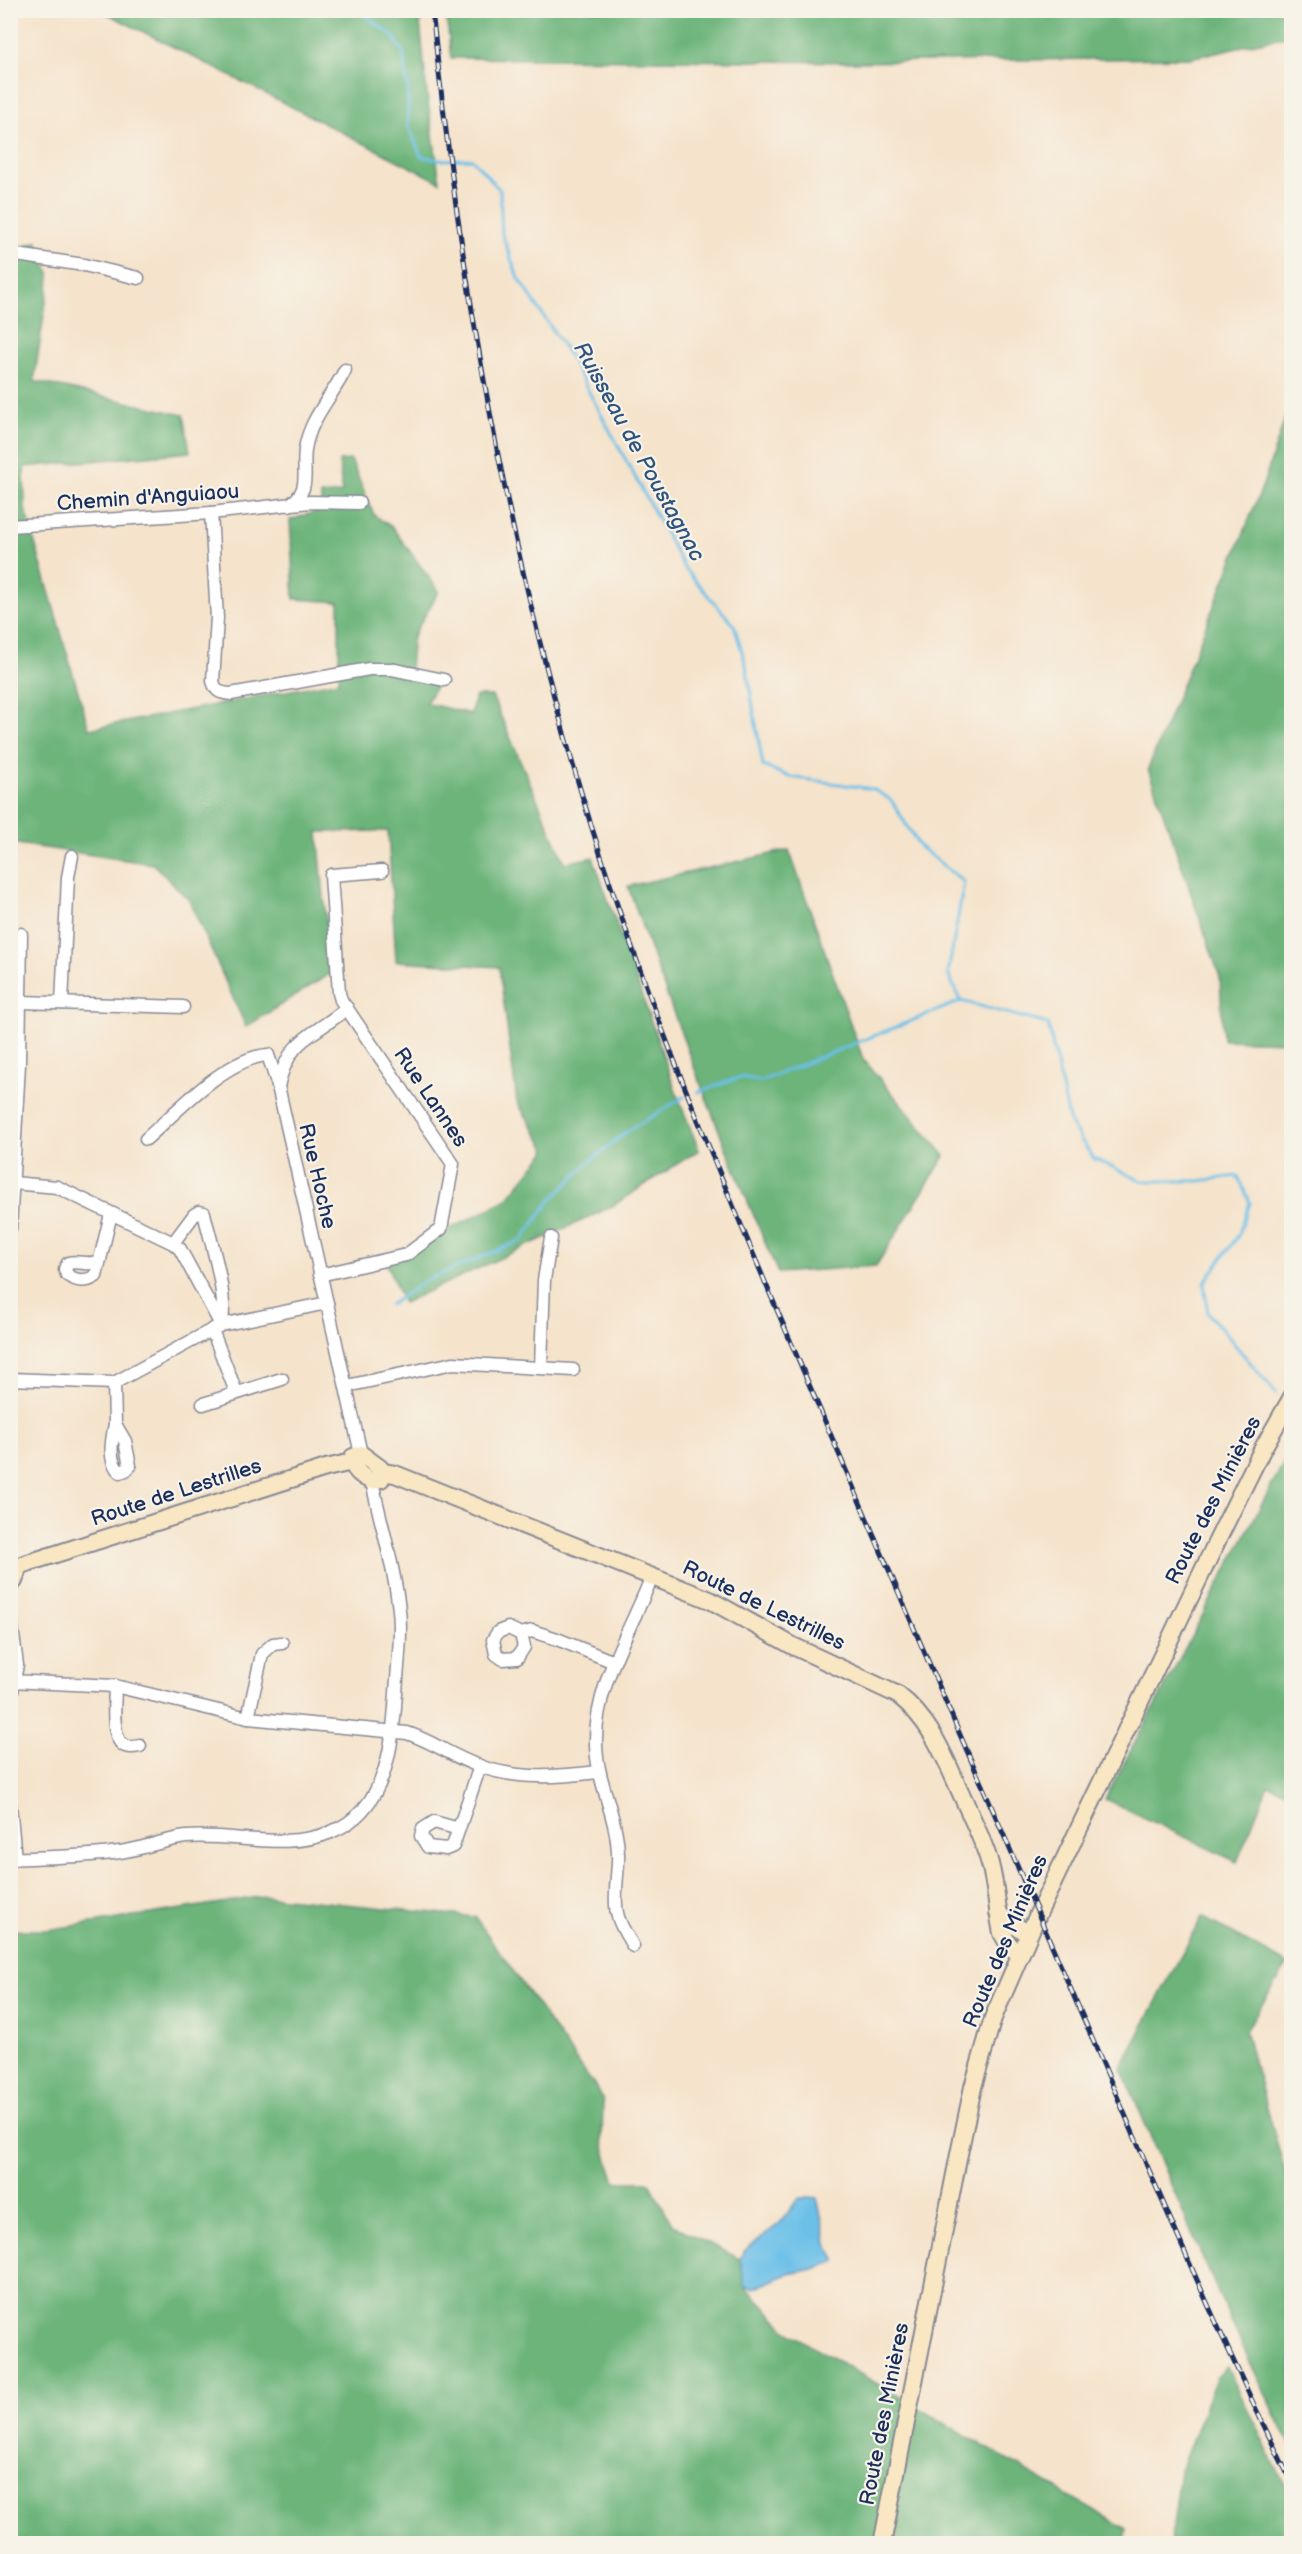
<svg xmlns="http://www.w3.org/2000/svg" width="1302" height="2554" font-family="'Balsamiq Sans',sans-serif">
<rect width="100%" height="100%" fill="#f7f3e8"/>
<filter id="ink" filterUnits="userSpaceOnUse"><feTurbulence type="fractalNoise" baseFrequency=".0167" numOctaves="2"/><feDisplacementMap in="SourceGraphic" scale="12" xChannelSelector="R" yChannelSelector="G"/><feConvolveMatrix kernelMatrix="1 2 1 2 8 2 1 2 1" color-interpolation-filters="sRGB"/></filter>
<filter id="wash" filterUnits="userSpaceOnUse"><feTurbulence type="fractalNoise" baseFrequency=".008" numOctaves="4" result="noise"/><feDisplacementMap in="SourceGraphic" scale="24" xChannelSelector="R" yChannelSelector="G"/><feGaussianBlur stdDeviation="1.35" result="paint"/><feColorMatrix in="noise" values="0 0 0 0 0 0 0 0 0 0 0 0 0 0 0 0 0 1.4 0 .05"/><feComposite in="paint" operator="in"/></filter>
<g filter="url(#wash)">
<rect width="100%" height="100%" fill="#f5e3cb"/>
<g fill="#6cb47a" stroke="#44726c" stroke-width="1.5">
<path d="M1291,10V35L1190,58L858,62L451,58L446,11Z"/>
<path d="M102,11H419L427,95L440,182Z"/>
<path d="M37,241L50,275L34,381L184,415L190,452L24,467L25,509L89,729L339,681V602L294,599L290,520L321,510V495L342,493L339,461L351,460L374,515L392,527L439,591L413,636L409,679L437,684L426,703L470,714L476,696H492L565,863L593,857L676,1092L699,1150L609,1208L403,1303L386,1262L506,1200L547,1150L517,1102L499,967L396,961L388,831L318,832L331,973L246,1027L189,900L153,864L11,843L10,252Z"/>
<path d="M1291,400V1042L1223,1040L1220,977L1148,769L1263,485Z"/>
<path d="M789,850L863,1059L945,1156L876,1266L778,1273C723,1145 673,1017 628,886Z"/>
<path d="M1291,1449V1793L1268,1785L1237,1862L1105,1799Z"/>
<path d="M265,1896L475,1917L603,2098L602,2141L615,2182H649L673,2225L740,2259L745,2286L790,2333L1126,2529L1124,2544H11V1930H47Z"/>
<path d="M1202,1917L1288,1964L1245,2031L1287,2178L1291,2181V2446C1228,2322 1175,2194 1121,2067Z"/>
<path d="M1227,2367L1291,2498V2543H1171L1180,2471L1216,2378Z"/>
</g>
<path fill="#6cc0e8" stroke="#4478a3" stroke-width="1.5" d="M808,2197L817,2198L827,2243L836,2261L814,2269L788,2274L754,2288L745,2286L740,2259L744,2251L780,2223L798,2199Z"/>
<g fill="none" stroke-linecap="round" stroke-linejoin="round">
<g stroke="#6cc0e8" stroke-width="3">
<path d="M358,10L393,36L403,52L408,89V125L421,156L439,160L472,159L500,190L502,234L517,275L570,357L685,569L734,625L746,665L763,766L790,777L873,789L891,800L920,847L964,882L948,974L961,1001L1048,1024L1070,1123L1093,1158L1142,1181H1198L1238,1176L1250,1203L1238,1236L1204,1283L1208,1313L1276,1393"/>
<path d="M698,1092L741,1077L761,1081L961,1001"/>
<path d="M390,1305L425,1281L522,1240L550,1201L589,1162L626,1132L684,1097"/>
</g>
</g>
</g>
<g filter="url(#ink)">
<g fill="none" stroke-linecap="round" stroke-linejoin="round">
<g stroke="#888994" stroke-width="15">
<g id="street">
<path d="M10,254L84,265L138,278"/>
<path d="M289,505C312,490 302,473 305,450C309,419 332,397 345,370"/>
<path d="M211,513L217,618L213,681C216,692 220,693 231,694L369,669H391L444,680"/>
<path d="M10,526L211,513L310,502L359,503"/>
<path d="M21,1002L183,1007"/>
<path d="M62,1003L68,877L72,856"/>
<path d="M278,1086C290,1036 312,1038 347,1008"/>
<path d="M146,1139C177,1112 225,1058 268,1055L278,1086L361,1454"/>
<path d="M13,1183L57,1187L173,1243L180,1249L221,1325C229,1297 211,1243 204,1213L199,1212L194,1215L173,1243"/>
<path d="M10,1229L19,1064L21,934"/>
<path d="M100,1260C89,1267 80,1260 68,1263L65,1269L67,1275C76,1281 86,1283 96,1276L111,1214"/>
<path d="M320,1275L406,1255L441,1229L453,1164L341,1000L339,993L331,875L382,871"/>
<path d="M212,1330L236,1392"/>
<path d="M541,1367L544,1280L551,1238"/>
<path d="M10,1379L114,1383L221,1325L327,1303"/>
<path d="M114,1383L115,1424L125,1441L130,1466L126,1470L120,1472C107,1461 112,1439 115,1424"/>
<path d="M347,1386L453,1363L573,1370"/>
<path d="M203,1404L282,1379"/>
<path d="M10,1612L17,1665L10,1702"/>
<path d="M521,1634L524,1647L517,1658L503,1659L496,1654L493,1640L498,1632L508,1628L521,1634L532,1631L557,1639L614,1662"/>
<path d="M10,1681L115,1686L248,1718L407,1733C432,1741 453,1757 479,1766C518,1780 558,1777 598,1772"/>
<path d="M115,1686C115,1701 110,1739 125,1746C129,1748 135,1747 140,1746"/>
<path d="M248,1718L262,1654L273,1644L282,1643"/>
<path d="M10,1804L15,1859"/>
<path d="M459,1829L434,1822L423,1829L421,1836L428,1847L446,1849L453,1846L480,1766"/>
<path d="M10,1859C47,1857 84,1857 120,1852C142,1849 164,1840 186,1837C234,1833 286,1851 331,1832C392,1808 393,1734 397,1679C399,1654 402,1627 398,1602C393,1561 380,1522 372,1481"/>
<path d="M633,1946C627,1936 619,1924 617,1913C613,1894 619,1872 618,1853C617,1816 597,1782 596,1745C594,1685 631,1631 652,1576"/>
</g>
</g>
<g stroke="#888994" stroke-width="20">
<g id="secondary">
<path d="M361,1454L380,1468L381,1479L372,1481C362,1477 351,1469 353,1457Z"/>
<path d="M382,1472L395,1474L710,1600L793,1646L898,1695C933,1722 946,1761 964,1800C973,1821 984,1842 990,1864C996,1886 997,1910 1002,1933L1007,1942L1019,1955"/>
<path d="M10,1562L17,1572L14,1581L10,1585"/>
<path d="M15,1567L326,1468L352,1462"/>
<path d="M998,1912L1007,1922L1029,1933"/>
<path d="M882,2544L959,2154L973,2087L993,2018L1038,1914L1218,1539L1263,1448L1292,1397"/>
</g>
</g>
<use href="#street" stroke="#fff" stroke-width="12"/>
<use href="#secondary" stroke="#f9e7c3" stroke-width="16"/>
<g stroke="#1b2f5e" stroke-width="5">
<path id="rail" d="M432,10C460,277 506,545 584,802C635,971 702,1133 771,1296C832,1438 893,1580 954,1721C1011,1851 1067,1980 1123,2110C1177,2235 1231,2361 1292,2483"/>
</g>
<use href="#rail" stroke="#f7f3e8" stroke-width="3" stroke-dasharray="9" stroke-linecap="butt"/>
</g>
</g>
<g text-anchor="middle" stroke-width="4.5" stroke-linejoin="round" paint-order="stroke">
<g font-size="21" fill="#1b2f5e" stroke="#f7f3e8">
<text transform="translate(148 497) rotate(-4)" y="7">Chemin d'Anguiaou</text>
<text transform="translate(431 1097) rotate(56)" y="7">Rue Lannes</text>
<text transform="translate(318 1176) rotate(77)" y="7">Rue Hoche</text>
<text transform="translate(176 1492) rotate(-18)" y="7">Route de Lestrilles</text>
<text transform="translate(1213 1500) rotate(-63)" y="7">Route des Minières</text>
<text transform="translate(764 1605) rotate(26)" y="7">Route de Lestrilles</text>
<text transform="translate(1005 1941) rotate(-67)" y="7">Route des Minières</text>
<text transform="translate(884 2414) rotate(-79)" y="7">Route des Minières</text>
</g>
<g font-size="22" font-style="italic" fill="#2f5380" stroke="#f7f3e8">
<text transform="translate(640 451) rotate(61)" y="8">Ruisseau de Poustagnac</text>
</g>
</g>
<rect width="1302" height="2554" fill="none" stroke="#f7f3e8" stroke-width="36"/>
</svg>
